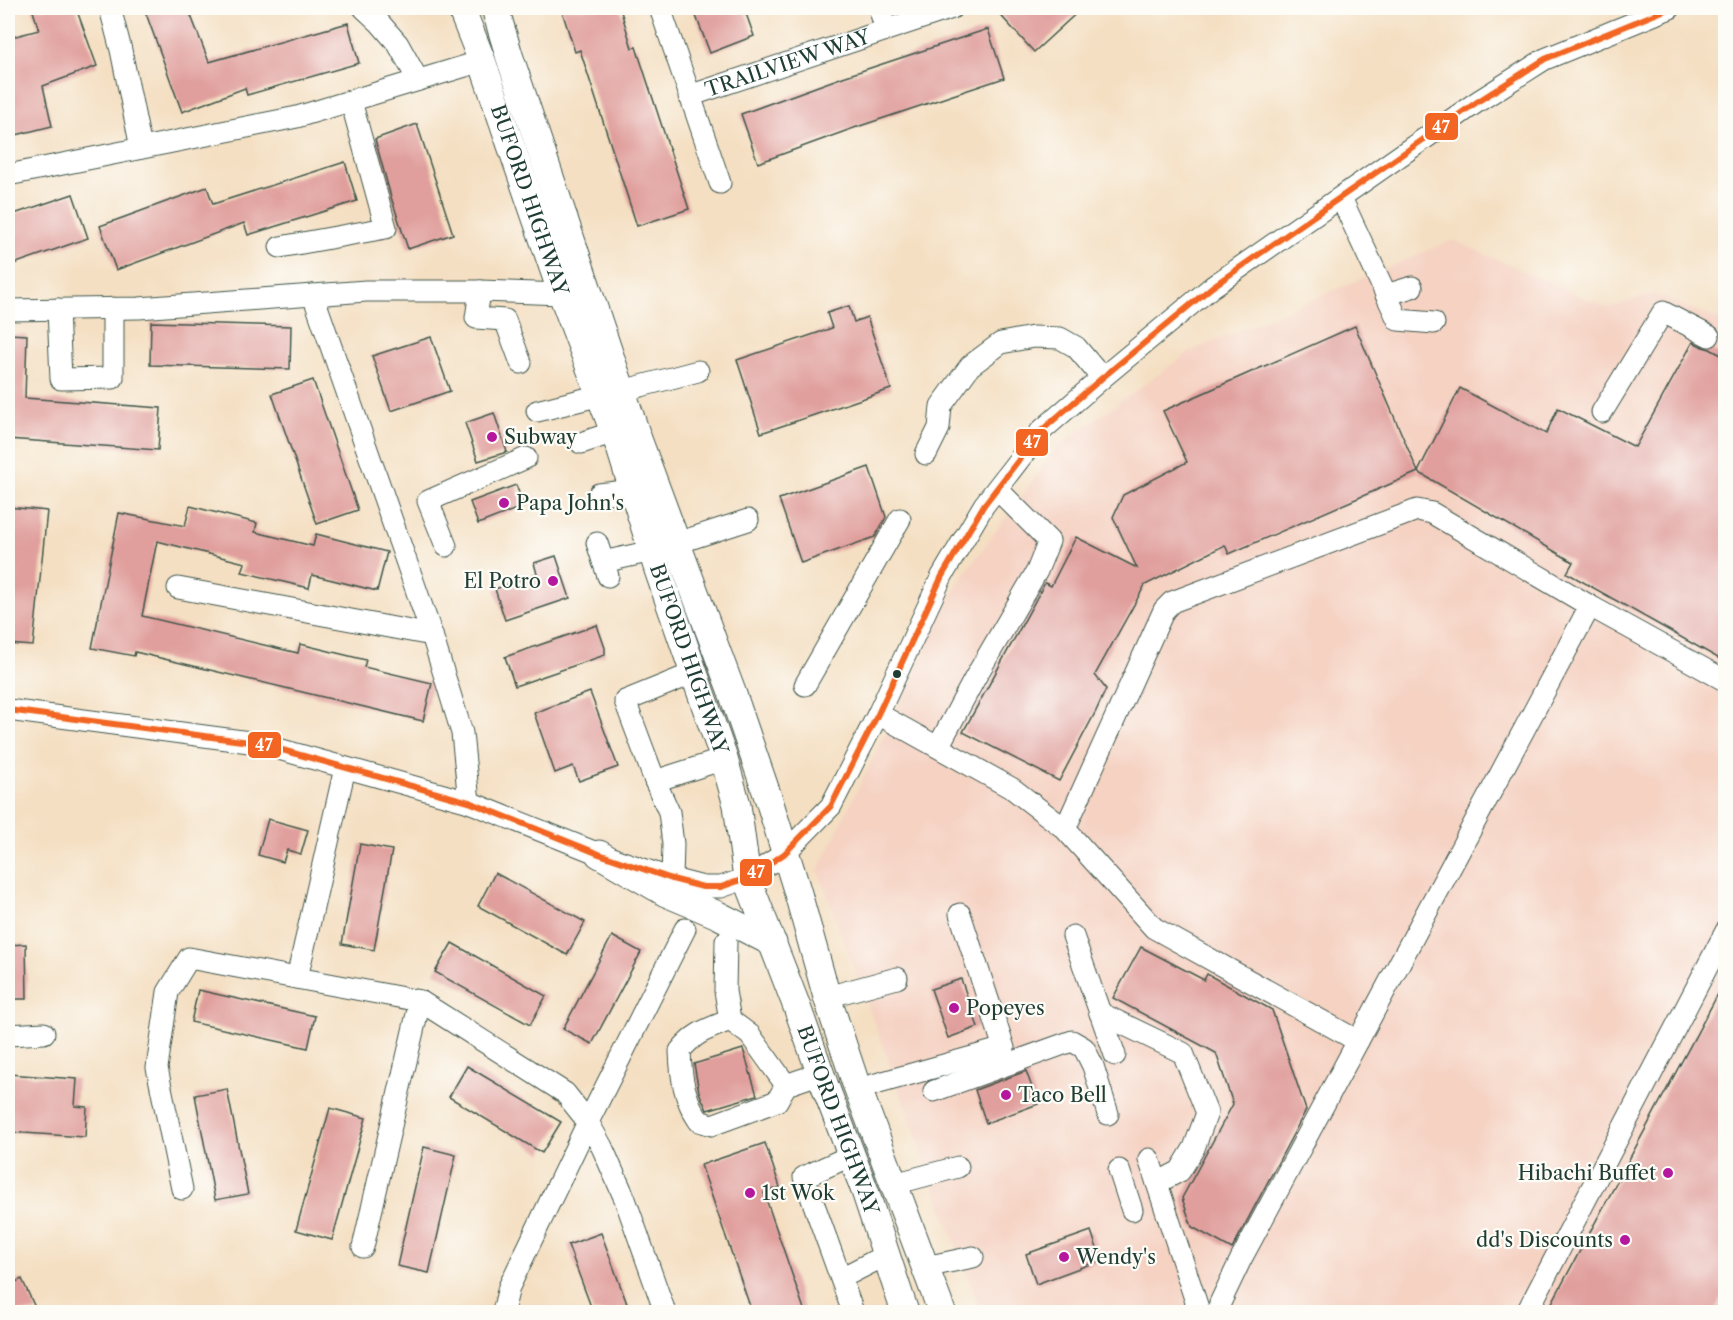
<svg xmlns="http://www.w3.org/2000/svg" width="1733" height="1320" font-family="'Libre Caslon Text',serif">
<rect width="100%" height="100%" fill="#fdfcf7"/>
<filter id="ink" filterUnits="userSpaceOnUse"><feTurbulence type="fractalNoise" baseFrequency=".0167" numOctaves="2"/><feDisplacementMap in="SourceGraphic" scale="12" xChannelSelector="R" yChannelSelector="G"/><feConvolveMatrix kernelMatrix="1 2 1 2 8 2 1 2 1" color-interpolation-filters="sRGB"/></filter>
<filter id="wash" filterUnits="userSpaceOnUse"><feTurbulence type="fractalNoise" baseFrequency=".008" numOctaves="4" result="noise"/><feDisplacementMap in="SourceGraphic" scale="24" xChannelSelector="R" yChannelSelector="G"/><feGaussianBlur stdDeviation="1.35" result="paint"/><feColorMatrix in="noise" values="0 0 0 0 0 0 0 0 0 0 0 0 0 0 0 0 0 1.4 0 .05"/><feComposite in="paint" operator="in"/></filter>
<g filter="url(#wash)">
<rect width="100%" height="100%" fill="#f4dfc2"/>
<path fill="#f5d2c2" d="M1453,240L1608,308L1653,294L1725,322V1312H981L818,871L958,583L1057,447L1191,351Z"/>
<g id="blocks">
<g fill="#e09f9c">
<path d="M32,8H76L97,66L43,86L52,126L8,137V38L39,30Z"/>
<path d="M144,8H188L209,62L348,23L359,63L247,95L245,88L182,112Z"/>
<path d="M561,8H620L632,48L636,47L689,209L637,226L580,50L575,52Z"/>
<path d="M693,8H744L754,36L710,53Z"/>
<path d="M994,8H1082L1034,52Z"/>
<path d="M988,29L1004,78L851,129L758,163L741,114L843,77Z"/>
<path d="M417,124L453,234L408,249L391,197L375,139Z"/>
<path d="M345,162L357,201L248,235L244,223L116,270L100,226L207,187L213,204Z"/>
<path d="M73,194L88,238L8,266V216Z"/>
<path d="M849,306L854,322L867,317L891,389L761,433L737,360L832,328L827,313Z"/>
<path d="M151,322L291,326L290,369L150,365Z"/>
<path d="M1355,326L1418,472L1229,554L1225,545L1145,585L1095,675L1106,689L1096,711L1059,781L963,732L1045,583L1051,586L1076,537L1137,568L1113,517L1123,495L1187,462L1163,411Z"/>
<path d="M8,334L27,335L25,398L161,408L158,450L8,439Z"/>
<path d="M431,337L450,391L391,411L372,356Z"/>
<path d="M1693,342L1703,347L1710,349L1725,357V662L1567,573L1573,562L1418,472L1460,388L1546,434L1558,408L1635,447Z"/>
<path d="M313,380L358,510L317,524L272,394Z"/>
<path d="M494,413L507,452L478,461L465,423Z"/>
<path d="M869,467L886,517L875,537L801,563L779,499Z"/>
<path d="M516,485L524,506L478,524L470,502Z"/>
<path d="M190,506L257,523L255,532L313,546L316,534L387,552L377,591L312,575L309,588L242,572L245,563L157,541L142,616L298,653L300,644L366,660L364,667L432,683L423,721L135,652L134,656L92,648L119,513L185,526Z"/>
<path d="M8,507L47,511L33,646L8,644Z"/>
<path d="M556,556L570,598L505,620L495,589L537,574L534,563Z"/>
<path d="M597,625L605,648V655L515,686L505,657Z"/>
<path d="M590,692L618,767L579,781L573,766L555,773L534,713Z"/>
<path d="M268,819L308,830L301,854L287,850L283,862L258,855Z"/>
<path d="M360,844L392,850L374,950L342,944Z"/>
<path d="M495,873L585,922L567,955L478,906Z"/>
<path d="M612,936L641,952L592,1044L563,1029Z"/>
<path d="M452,943L546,996L530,1025L435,972Z"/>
<path d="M26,944L27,999H8V945Z"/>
<path d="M1141,947L1204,980L1207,974L1272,1010L1306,1110L1232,1249L1192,1227L1182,1198L1233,1104L1216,1053L1113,998Z"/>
<path d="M961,979L978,1027L948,1038L931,989Z"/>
<path d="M1725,981V1290L1714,1312H1547Z"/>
<path d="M198,990L315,1016L308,1048L191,1022Z"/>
<path d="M743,1049L757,1095L707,1110L699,1092L694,1064Z"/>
<path d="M467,1066L561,1122L542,1153L449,1097Z"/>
<path d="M1026,1071L1038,1104L986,1123L975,1090Z"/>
<path d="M8,1074L77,1079L75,1106L87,1107L85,1137L8,1132Z"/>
<path d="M227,1089L248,1194L215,1200L195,1095Z"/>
<path d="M330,1108L366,1118L332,1240L296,1230Z"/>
<path d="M765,1143L780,1187L764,1193L805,1312H752L701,1165Z"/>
<path d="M424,1147L456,1155L429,1273L397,1266Z"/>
<path d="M1091,1231L1101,1260L1036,1284L1026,1254Z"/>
<path d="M601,1233L630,1312H593L568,1245Z"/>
<path d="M22,1279L37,1312H8V1285Z"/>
</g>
</g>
</g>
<g filter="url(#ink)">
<use href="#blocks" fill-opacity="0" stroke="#3f5549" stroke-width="1.5"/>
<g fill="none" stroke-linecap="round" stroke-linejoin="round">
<g stroke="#3f5549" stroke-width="23">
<g id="minor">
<path d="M110,8L121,50L141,148"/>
<path d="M364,8L379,22L398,44L418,80"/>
<path d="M660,8L720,183"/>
<path d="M879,8L886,29"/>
<path id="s1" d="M689,96L952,8"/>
<path d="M8,175L297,117L482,61"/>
<path d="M1341,198L1398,320L1434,323"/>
<path d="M280,247L386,228L351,101"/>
<path d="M480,291L476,318L505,320L521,363"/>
<path d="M313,295L432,635L462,733L469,802"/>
<path d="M1386,295L1412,287"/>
<path d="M58,309L61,379L113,378V308"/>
<path d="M8,310L139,308L366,291H480L562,294"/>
<path d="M622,391L698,371"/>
<path d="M537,411L601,395"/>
<path d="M1602,412L1663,312L1709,336"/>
<path d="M581,443L614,432"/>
<path d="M926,454L939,428L941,406L970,366L1001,343L1033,337L1060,338L1076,347L1102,378"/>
<path d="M599,494L633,490"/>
<path d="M597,543L608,576"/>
<path d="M677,543L748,520"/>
<path d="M446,546L428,501L526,458"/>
<path d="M603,562L652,551"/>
<path d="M178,588L432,635"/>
<path d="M1590,606L1726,681"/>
<path d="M805,685L900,519"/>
<path d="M8,710L257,743L469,802L599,854L672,879L703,887H721L747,878L784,854L831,806L878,714L942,576L984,505L1041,431L1102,378L1212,287L1477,102L1545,59L1670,8"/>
<path d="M878,714L1013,789L1065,829L1154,928L1358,1041L1590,606L1432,513L1417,510L1172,602L1164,610L1065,829"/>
<path d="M938,747L975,678L1037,571L1049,541L997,489"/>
<path d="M655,781L724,759"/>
<path d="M672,879L673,844L669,812L655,781L625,701L694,673"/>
<path d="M1073,936L1115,1055"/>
<path d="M726,941L725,991L730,1020"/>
<path d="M297,978L345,768"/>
<path d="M827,997L897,978"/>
<path d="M1100,1013L1183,1053L1207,1113L1194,1148L1180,1171L1157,1183"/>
<path d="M8,1035L44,1033"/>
<path d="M786,1085L750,1035L730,1020C708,1029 695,1032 680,1051C681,1077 684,1099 699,1121L712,1125L777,1101L786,1085L821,1073"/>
<path d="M858,1089L1004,1048L960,914"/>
<path d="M934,1091L1072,1041L1084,1048L1093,1066L1108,1114"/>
<path d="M852,1155L804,1177L853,1312"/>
<path d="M1149,1159L1199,1311"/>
<path d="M1119,1170L1132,1210"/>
<path d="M894,1184L958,1167"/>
<path d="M182,1189L157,1068L168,992L189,958L420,1001L565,1093L588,1122L602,1147L625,1199L665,1312"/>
<path d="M363,1247L420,1001"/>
<path d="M925,1267L973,1257"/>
<path d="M841,1278L886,1255"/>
<path d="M503,1312L509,1287L588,1122L685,929"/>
<path d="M1219,1312L1220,1303L1241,1259L1358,1041"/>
<path d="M1527,1312L1726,931"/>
</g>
</g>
<g stroke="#3f5549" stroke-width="29">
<g id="major">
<path id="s2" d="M461,8L482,61L562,294L620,448L658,570L724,759L737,805L747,878L797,1007L825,1086L865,1191L905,1312"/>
<path d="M495,8L509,55L638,439L732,692L769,800L797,890L827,997L855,1081L942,1312"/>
<path d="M599,854L666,893L718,915L773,943"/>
</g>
</g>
<use href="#minor" stroke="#fff" stroke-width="21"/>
<use href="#major" stroke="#fff" stroke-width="27"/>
<g stroke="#fdfcf7" stroke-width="10">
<path id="bus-1" d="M8,710L257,743L469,802L599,854L672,879L703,887H721L747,878L784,854L831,806L878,714L942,576L984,505L1041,431L1102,378L1212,287L1477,102L1545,59L1670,8"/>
</g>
<use href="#bus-1" stroke="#f26522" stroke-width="6"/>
</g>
</g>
<g fill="#b5179e" stroke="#fdfcf7" stroke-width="2">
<circle cx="492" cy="437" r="6"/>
<circle cx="504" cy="503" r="6"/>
<circle cx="553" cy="581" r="6"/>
<circle cx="954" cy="1008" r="6"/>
<circle cx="1006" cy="1095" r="6"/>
<circle cx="1668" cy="1173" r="6"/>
<circle cx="750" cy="1193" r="6"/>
<circle cx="1625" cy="1240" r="6"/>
<circle cx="1064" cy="1257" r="6"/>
</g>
<circle fill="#1f3d34" stroke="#fdfcf7" stroke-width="2" cx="897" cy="674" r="5"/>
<g text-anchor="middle" stroke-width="4.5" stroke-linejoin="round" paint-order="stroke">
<g font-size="20" fill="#1f3d34" stroke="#fdfcf7">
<text dy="7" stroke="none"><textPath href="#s1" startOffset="104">TRAILVIEW WAY</textPath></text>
<text dy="7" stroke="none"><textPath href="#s2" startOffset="204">BUFORD HIGHWAY</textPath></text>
<text dy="7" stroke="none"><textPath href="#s2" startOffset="690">BUFORD HIGHWAY</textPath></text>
<text dy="7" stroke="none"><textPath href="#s2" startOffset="1176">BUFORD HIGHWAY</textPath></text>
</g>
<g font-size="20" fill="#1f3d34" stroke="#fdfcf7" text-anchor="start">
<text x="504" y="444">Subway</text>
<text x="516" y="510">Papa John's</text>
<text x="541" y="588" text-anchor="end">El Potro</text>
<text x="966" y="1015">Popeyes</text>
<text x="1018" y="1102">Taco Bell</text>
<text x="1656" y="1180" text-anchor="end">Hibachi Buffet</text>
<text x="762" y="1200">1st Wok</text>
<text x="1613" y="1247" text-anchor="end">dd's Discounts</text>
<text x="1076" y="1264">Wendy's</text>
</g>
</g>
<g stroke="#fdfcf7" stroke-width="2">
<rect x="1424" y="112" width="35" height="29" rx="6" fill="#f26522"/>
<rect x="1015" y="428" width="34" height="29" rx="6" fill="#f26522"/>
<rect x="247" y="731" width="35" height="28" rx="6" fill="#f26522"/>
<rect x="739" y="858" width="34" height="29" rx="6" fill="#f26522"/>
</g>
<g font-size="16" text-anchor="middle" font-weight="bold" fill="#fff">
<text x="1441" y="133">47</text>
<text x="1032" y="448">47</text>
<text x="264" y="751">47</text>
<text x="756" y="878">47</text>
</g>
<rect width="1733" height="1320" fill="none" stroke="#fdfcf7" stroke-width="30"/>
</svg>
